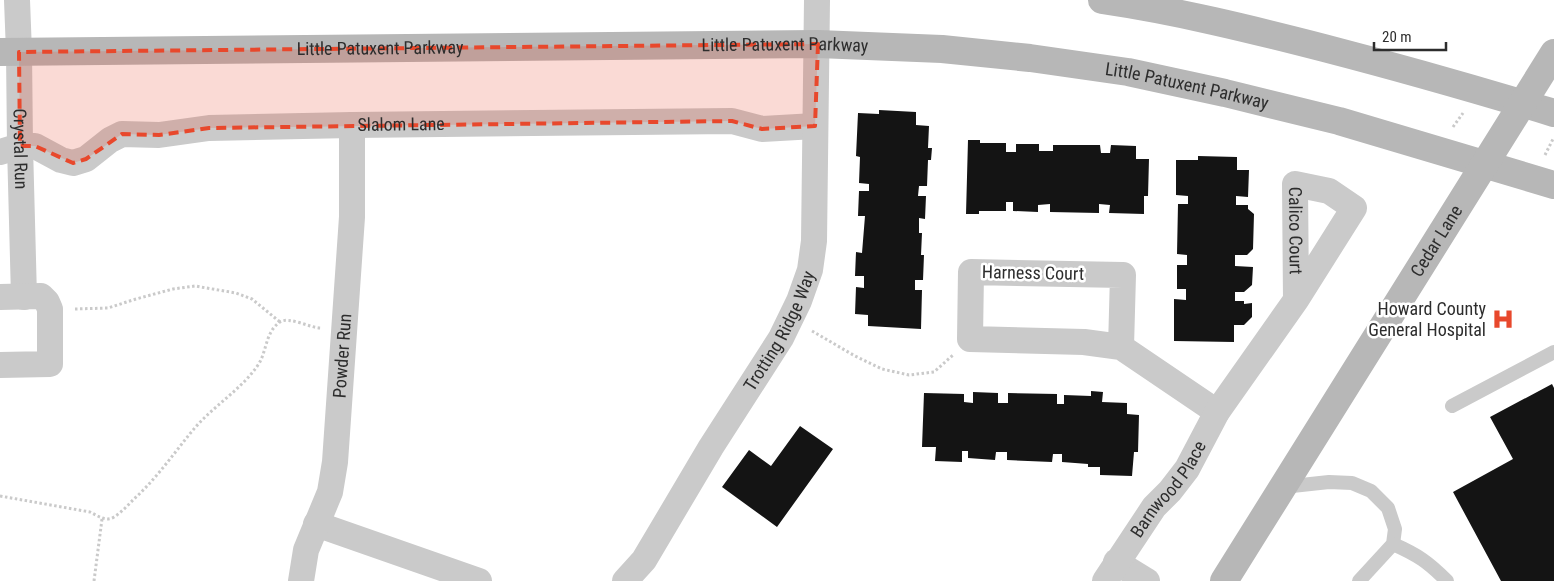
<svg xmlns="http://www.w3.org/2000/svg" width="1554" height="581" font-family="'Roboto Condensed',sans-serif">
<rect width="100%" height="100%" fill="#fff"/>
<g fill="#141414">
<path d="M879,110L916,112V125L929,126L928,148H932L931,160H928L927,186H919L918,196H926L925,219L919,218V233H922L921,255H924L923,280H915V290H922L921,329L868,326V315L855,314L856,287L864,288V276H855L856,252L862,253L865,216H858L859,191H869V184L859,183L860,157L856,156L858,113L879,114Z"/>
<path d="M968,140H980V143H1006V152H1016V144H1039V151H1053V145H1100L1101,153H1110L1111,145L1136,146V159H1149L1148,196H1144V214L1109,213L1110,205L1099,204V213L1050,212V204L1038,205V212L1013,211V202H1006V211H979V214H966Z"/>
<path d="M1198,156L1237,157V170H1249L1248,197L1236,196V205H1248V209L1254,214L1253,249L1247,255H1235V266L1253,267L1252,285L1244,292H1235V301H1244V304L1252,303V317L1244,325H1234V342L1174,341V299L1186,300V289H1177V265H1187V255L1177,254L1178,204H1188V196L1176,195V160H1198Z"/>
<path d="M1552,384L1554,388V581H1501L1453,492L1513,459L1490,417Z"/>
<path d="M1091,391L1103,392L1102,402L1127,403V414L1139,415L1138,452H1134L1132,476L1100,475V467H1088V464L1062,462V454H1053L1052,462L1007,460V452H996L995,460L968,458V451H962V462L935,461L936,447H922L924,393L964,394V402L973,403V392L998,393V403H1008V393L1057,394V404H1064V395L1091,396Z"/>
<path d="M800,426L833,449L777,527L722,487L749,450L771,466Z"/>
</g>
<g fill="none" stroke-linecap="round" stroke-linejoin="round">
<g stroke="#cacaca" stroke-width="3" stroke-dasharray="2.5 2.5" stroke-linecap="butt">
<path d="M1453,127L1463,113"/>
<path d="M1545,155L1553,139"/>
<path d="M75,309L108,308L136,299L173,289L195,286L236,293L252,299L280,322"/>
<path d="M812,331L855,356L882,369L909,375L934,372L953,355"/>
<path d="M0,496L90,512C98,516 106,522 114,517C122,512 128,505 134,499C157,478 174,453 193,430C213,406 241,390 258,365C267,352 265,332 280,322C289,316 310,328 321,328"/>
<path d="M94,581L102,519"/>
</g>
<g stroke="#cacaca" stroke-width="14">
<path d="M1452,406L1554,352"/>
<path d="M1283,487L1329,482L1352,483L1371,491L1388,508L1395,529L1393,544L1359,581"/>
<path d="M1393,544C1418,555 1428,562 1447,581"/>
</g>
<g stroke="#cacaca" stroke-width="26">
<path id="s1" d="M17,0L19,52L20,146L24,297"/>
<path id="s2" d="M0,152L20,146H35L61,160L73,163L86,159L110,140L122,134L159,135L209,128L352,125L732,121L762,129L815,126"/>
<path d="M0,297L41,296L47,302L50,309V364L0,365"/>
<path d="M1121,347L1123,275L971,272L970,339L1084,342L1121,347L1217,412"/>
<path d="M316,524L479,581"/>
<path d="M1116,562L1147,581"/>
<path id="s3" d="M301,581L306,550L330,492L335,462L352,217V125"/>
<path id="s4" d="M625,581L644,560L711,447L781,338L799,301L810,270L814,241L817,0"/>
<path id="s5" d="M1105,581L1154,507L1170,491L1187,469L1217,412L1296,300L1354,208L1329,191L1295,184L1296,300"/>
</g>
<g stroke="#b7b7b7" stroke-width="28">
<path d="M1102,0C1177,11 1250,29 1324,48C1401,68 1478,90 1554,113"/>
<path id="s6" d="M0,52L818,44L942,49L1030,58L1128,72L1225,93L1339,121L1554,185"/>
<path id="s7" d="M1224,581L1554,53"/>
</g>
</g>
<path fill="#e8482c" fill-opacity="0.2" stroke="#e8482c" stroke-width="4" stroke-dasharray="10 6" stroke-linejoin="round" d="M818,44L815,126L762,129L732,121L209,128L159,135L122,134L86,159L73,163L35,146H20L19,52Z"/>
<defs>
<g id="hospital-bare" transform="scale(1.725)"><path d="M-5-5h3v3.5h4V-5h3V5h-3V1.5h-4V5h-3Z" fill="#e8482c" stroke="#fff" stroke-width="2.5" paint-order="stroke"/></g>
</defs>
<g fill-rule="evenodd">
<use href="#hospital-bare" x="1503" y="319"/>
</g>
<g text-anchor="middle" stroke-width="5" stroke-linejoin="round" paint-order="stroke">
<g font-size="18" fill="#2d2d2d" stroke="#fff">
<text dy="6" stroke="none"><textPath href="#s6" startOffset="785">Little Patuxent Parkway</textPath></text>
<text dy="6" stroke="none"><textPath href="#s6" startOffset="380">Little Patuxent Parkway</textPath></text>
<text dy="6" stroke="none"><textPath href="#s6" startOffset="1190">Little Patuxent Parkway</textPath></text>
<text dy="6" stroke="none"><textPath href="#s2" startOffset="415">Slalom Lane</textPath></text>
<text dy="6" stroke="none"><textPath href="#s1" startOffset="149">Crystal Run</textPath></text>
<text dy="6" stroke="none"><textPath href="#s5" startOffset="561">Calico Court</textPath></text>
<text dy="6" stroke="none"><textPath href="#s7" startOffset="401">Cedar Lane</textPath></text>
<text transform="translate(1033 273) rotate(1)" y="6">Harness Court</text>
<text dy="6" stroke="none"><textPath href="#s4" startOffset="295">Trotting Ridge Way</textPath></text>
<text dy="6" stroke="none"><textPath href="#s3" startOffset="231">Powder Run</textPath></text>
<text dy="6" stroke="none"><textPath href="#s5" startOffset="112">Barnwood Place</textPath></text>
</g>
<g font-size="18" fill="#2d2d2d" stroke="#fff" text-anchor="end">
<text x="1486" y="315">Howard County<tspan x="1486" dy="21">General Hospital</tspan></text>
</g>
</g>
<path d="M1374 42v8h72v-8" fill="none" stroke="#2d2d2d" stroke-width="2.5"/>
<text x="1382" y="42" font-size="15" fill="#2d2d2d" stroke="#ffffff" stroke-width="4" paint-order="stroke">20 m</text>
</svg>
